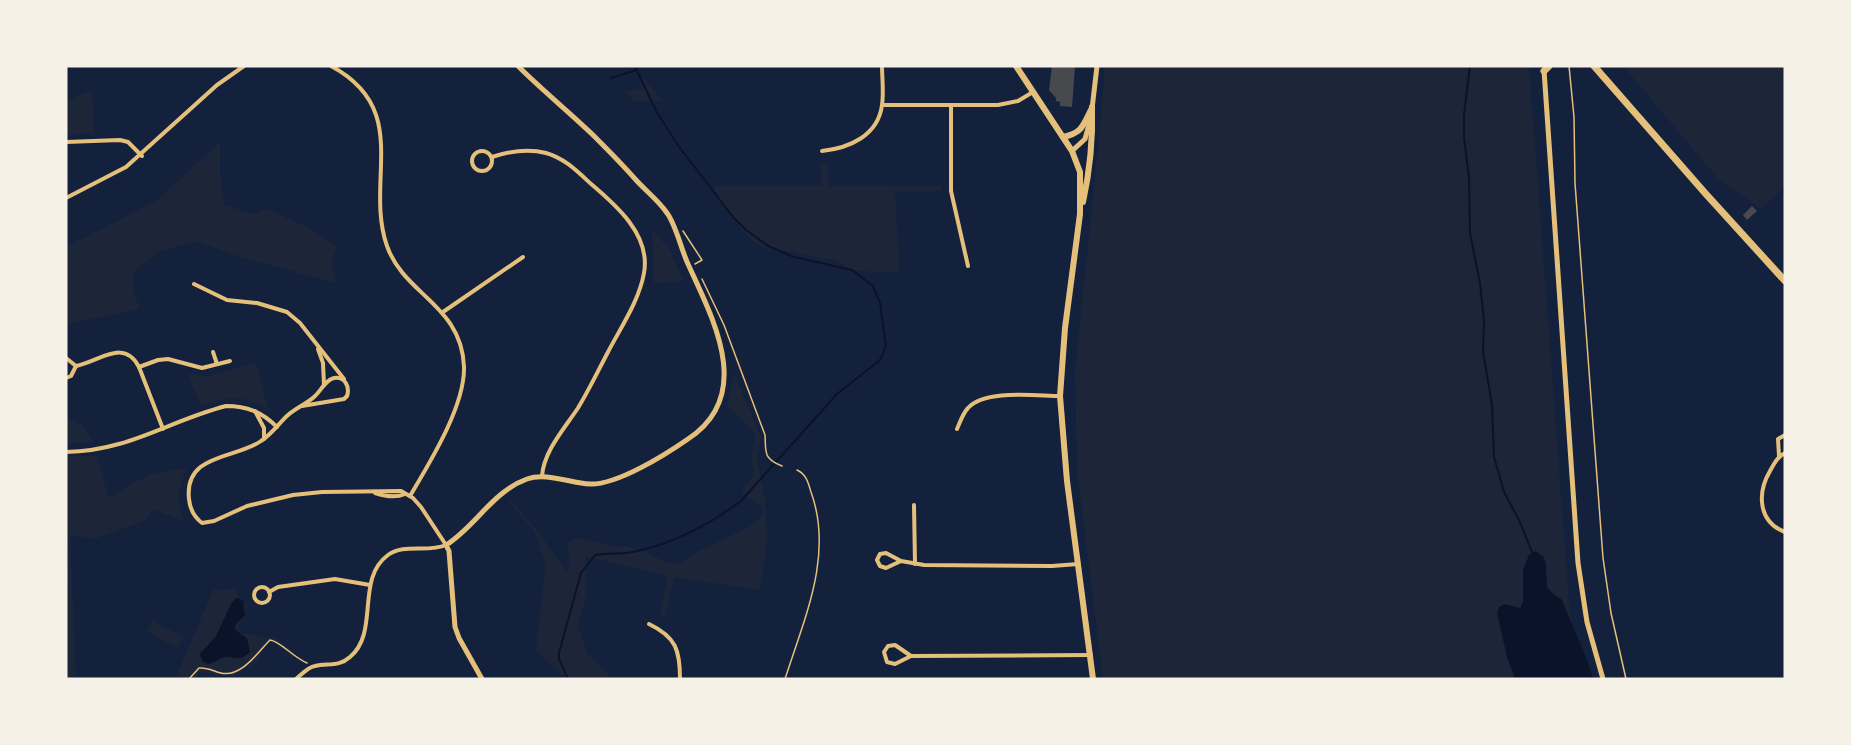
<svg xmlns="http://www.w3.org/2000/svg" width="1851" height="745" font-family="'Source Sans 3',sans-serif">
<rect width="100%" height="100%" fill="#14213d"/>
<g fill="#1d2539">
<path d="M1105,66H1529L1569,603L1575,643L1584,679H1103L1077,469L1075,371L1098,148Z"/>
<path d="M1623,66H1785V187L1761,209L1720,181Z"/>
<path d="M640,74L663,101H633L626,91L643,89Z"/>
<path d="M92,90L94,133L66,135V101Z"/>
<path d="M220,142V174L224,205L254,214L267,209L305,226L337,247L331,263L336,283L240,257L196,241L158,252L133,273L134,293L140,309L66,324V247L156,201Z"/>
<path d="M821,164H828L829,186H941V191H895L899,272L850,271C836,257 830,260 813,257C805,255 798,252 790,251C781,250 771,252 763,247C743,237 726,209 715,191V186H822Z"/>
<path d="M652,229L669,249L684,281L654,283Z"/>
<path d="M256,363L268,411C246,393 225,397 201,406L188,374L208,376Z"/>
<path d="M734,374L761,437L757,457L765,500L767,540L760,590L674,577L664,620L660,613L668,576L585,556L586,599L577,625L588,655L613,679H567C556,668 545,662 536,649L546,564L534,531L509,502L511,500L537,530L566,571L570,567L567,544L572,540L578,538L616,547L627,546L640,550L668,563L678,564L699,551L747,528L761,517L763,508L741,492L754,474L751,457L756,435L727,405Z"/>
<path d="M66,416L83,426L93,442L66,444Z"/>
<path d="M96,455L109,498C138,480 151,470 187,469C178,485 175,507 186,522L153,509L144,521L97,538L70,536L76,679H66V457Z"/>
<path d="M237,589L238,596L243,605L248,606L234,634H251L261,637L276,638L299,657L293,658L274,642H266L259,661L232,677L199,672L196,679H175L213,590Z"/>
<path d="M153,621L183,637L177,648L147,631Z"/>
</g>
<g fill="#0b132b">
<path d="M1535,551L1543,556L1546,564L1547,587L1551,592L1562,600L1588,662L1593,679H1515L1507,657L1497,613L1499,607L1505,604L1520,608L1523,602V570L1529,555Z"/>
<path d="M236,598L243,600L245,615L236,624L235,630L247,638L250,652C237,664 234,654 222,658C217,660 213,663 208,664L202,661L200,654L216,636L231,604Z"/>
</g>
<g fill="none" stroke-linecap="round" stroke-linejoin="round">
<g stroke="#0b132b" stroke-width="2">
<path d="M1470,66L1464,115V138L1469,178L1470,233L1480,283L1484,321L1483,352L1492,405L1494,457L1504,492L1519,520L1532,552"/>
<path d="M611,78L637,70"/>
<path d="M568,679L559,659V653L581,573L595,555C609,552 623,555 637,551C674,543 710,524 741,501L837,394L880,360L886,346L880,303L873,286L852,270L794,257L768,246L746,230L733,217L677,144L656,111L635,66"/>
</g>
</g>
<g fill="#48494c">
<path d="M1052,66H1075L1072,107L1060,106V102L1056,101V98L1049,90Z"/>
<path d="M1752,206L1757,211L1747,220L1743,215Z"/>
</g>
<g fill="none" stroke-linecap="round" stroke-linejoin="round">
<g stroke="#e5c07b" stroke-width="1.5">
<path d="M1569,66L1574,117L1575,183L1603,558L1611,613L1626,679"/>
<path d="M683,231L702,260L695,264"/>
<path d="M702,279L724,325L765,435C766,452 763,459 782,466"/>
<path d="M189,679L199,668C207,667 213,671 221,673C241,678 258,652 270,640C280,641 294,658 307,663"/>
<path d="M785,679C804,619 834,555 811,492C808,482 806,474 797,470"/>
</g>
<g stroke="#e5c07b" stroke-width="4">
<path d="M331,66C413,110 364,180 387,246C404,295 462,305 464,367C465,406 430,462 410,496"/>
<path d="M883,105H998L1018,101L1033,92"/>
<path d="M951,106V191L968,266"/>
<path d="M66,142L120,140L128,142L142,156"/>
<circle cx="482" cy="161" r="10"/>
<path d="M822,151C849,148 878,136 882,105C884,92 882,78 882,66"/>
<path d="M492,157C510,151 527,148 546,153C564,158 577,171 590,183C616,205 651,235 644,273C639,301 621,327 608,352C598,371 589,390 578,408C564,429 544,451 542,476"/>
<path d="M66,198L126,167L217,85L244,66"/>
<path d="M194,284L227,300L257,303L287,312L300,323L344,379"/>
<path d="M443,312L523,257"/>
<path d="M318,349L323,363L324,385"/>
<path d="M213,352L217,364"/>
<path d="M66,358L76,366"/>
<path d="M139,367L158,360L168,359L202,368L230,361"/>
<path d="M66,378L71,376L76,366C100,361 124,338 139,367L163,429"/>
<path d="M255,411L264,428V439"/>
<path d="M957,429C960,422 963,413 968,408C985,389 1037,396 1060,396"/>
<path d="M66,452C129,451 168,421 226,406C247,406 262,412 277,427"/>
<path d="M1785,453C1777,457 1774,464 1770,471C1757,493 1758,522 1785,532"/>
<path d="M1779,456L1778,439L1785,435"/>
<path d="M375,493C384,496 396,498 405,494"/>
<path d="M914,505L915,564"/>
<path d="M901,561L886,568L880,566L877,560L880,554L886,553L901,561L924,565L1052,566L1078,564"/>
<circle cx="262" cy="595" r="8"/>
<path d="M269,592L278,587L335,579L370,585"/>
<path d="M649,624C676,637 680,650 680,679"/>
<path d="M911,656L895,645L888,646L884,652L887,662L895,664L911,656L1091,655"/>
<path d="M296,679C301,675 308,667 315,666C328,663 339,667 350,657C380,632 355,579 388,555C404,543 428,553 446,545L421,507L413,498L401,491L322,492L293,495L247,506L214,521L202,523C194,517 190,509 189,499C184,453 236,459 261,441C272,434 279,423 288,415C296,408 306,404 314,397C321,391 325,380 334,378C345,376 350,387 347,396L344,399L302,406"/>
</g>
<g stroke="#e5c07b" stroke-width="5">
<path d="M1544,70L1578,563L1587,622L1603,679"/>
<path d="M1092,109L1097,66"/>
<path d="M1072,151L1085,139L1090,121"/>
<path d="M482,679L459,638L455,627L449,551L446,545C475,527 493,491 527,479C546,472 570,483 590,484C617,485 665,455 688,439C755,395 713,319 688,264C681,249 676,225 667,213C659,201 646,191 636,180C622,164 607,149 592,134C568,111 542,90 518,66"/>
</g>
<g stroke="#e5c07b" stroke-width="6">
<path d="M1016,66L1072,151L1080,172V214L1065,328L1060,396L1067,481L1093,679"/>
<path d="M1063,137C1083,133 1083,125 1092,108"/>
<path d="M1083,202C1090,170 1093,140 1092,107"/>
</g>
<g stroke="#e5c07b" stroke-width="7">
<path d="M1594,66L1705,193L1785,281"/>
<path d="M1544,71L1549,66"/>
</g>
</g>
<rect width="1851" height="745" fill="none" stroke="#f6f1e7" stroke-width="135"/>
</svg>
